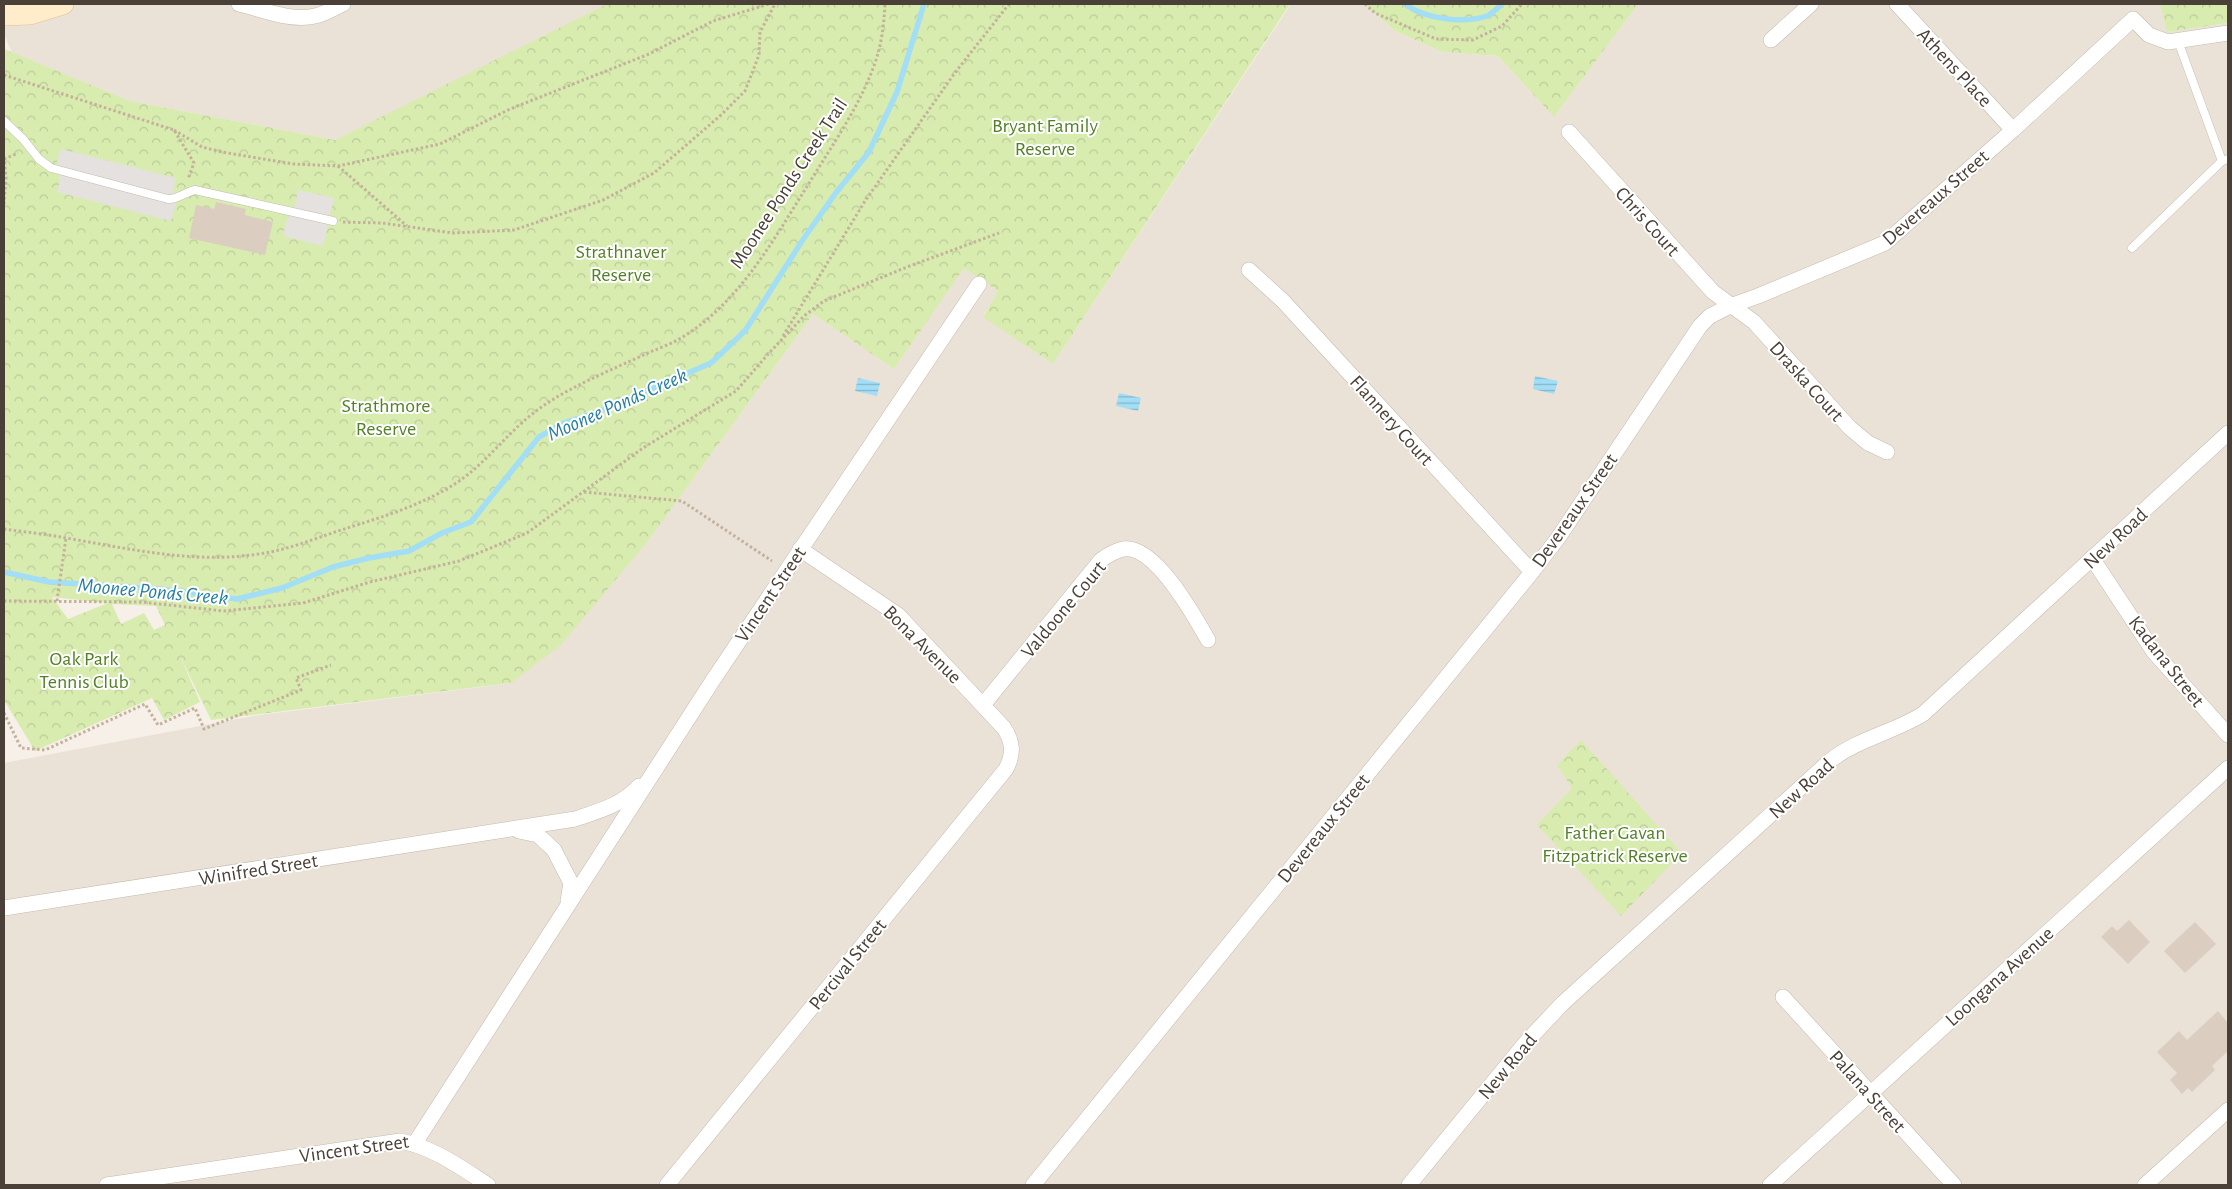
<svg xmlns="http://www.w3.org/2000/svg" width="2232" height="1189" font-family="'Alegreya Sans',sans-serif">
<defs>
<pattern id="park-crowns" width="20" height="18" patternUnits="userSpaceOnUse" patternTransform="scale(1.25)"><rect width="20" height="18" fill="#d8ecb0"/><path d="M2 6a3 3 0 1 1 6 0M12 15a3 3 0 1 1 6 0" fill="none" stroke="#bbcb98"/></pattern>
<pattern id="water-rules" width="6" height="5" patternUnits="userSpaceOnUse" patternTransform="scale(1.25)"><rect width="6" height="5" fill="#a2def6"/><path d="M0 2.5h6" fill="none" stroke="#86b5c8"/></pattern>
</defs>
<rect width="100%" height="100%" fill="#f6f0e9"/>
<g fill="#eae2d7">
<path d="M4,4H614L335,140L130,101L12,53L4,34Z"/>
<path d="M1291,4H1364L1395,31L1443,52L1498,56L1554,117L1638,4H2160L2167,32L2228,23V1185H4V763L253,716L511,683L648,541L813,314L894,369L964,267L998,291L983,316L1053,364Z"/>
</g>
<g fill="url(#park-crowns)" fill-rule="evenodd">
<path d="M607,4H1290L1053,364L983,317L998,291L964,268L894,369L813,314L648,541L561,645L511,683L211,720L179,654L200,702L164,720L152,698L35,751L4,700V49L130,101L335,140ZM52,597L107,603H108L68,619ZM112,604L156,606L165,625L154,630L144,613L121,624Z"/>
<path d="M1364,4H1638L1554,117L1498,56L1443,52L1395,31Z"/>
<path d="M2160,4H2228V23L2167,32Z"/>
<path d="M1581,740L1682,853L1621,916L1537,825L1572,788L1557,765Z"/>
</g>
<g fill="#e4e1de">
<path d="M61,149L176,178L173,191L178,197L171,221L57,192L60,180L57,161Z"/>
<path d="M298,190L334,198L323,246L283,236L286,222L295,205Z"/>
</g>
<g fill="url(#water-rules)">
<path d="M1535,376L1558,381L1554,394L1533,389Z"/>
<path d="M858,378L880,383L877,396L855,391Z"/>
<path d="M1119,393L1141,398L1138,411L1116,406Z"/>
</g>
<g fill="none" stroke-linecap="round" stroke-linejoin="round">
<g stroke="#a2def6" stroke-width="5.5">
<path d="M1405,4C1425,19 1463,24 1487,16C1492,14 1498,7 1502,4"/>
<path d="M4,572L49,582L160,589L237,599L282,588L333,567L369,558L409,551L442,533L471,522L539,437L564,423L600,411L711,363L745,331L802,241L835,194L869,152L897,92L924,4"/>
</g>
</g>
<g fill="#dbcec1">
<path d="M216,202L246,209L245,215L273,222L265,255L189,238L196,205L214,209Z"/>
<path d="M2129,920L2150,942L2128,964L2101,937L2112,926L2117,931Z"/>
<path d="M2195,922L2216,944L2185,973L2164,951Z"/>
<path d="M2218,1011L2228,1023V1051L2212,1066L2215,1070L2192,1092L2188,1088L2182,1094L2170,1080L2177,1073L2157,1052L2179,1031L2187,1040Z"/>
</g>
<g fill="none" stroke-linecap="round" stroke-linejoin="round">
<g stroke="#c5baae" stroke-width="9">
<g id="lane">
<path d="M2178,41L2222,161"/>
<path d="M4,121L23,139L39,159L51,168L168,199C177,200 185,192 195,190L333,221"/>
<path d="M2132,248L2222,161L2228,159"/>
</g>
</g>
<g stroke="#c5baae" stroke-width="16">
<g id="street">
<path d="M239,4C261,9 291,22 315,16C325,14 334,8 343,4"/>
<path d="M1897,4L2013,130"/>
<path d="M1771,40L1811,4"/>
<path d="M1569,132L1713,292L1754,322L1850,428L1868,443L1887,452"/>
<path d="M1249,270L1283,301L1532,572"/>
<path d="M2092,558L2154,652L2228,735"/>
<path d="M983,705L1101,560C1108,555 1115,551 1123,549C1155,544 1195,617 1208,640"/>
<path d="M519,831L538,835L554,850L571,883L568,901"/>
<path d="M4,908L575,819C599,811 622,805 639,786"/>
<path d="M1783,997L1954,1185"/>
<path d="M415,1143L713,680L979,284"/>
<path d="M107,1185L400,1141C433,1147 460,1167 488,1185"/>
<path d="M667,1185L1006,769C1014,754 1013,742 1004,728L898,615L800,549"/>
<path d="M1033,1185L1532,572L1558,538L1700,326L1710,316L1730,306L1758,296L1885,243L2013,130L2133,19L2149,35L2168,42L2228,33"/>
<path d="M1409,1185L1527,1041L1563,1003L1831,760C1858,739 1894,732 1923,714L2228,433"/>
<path d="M1770,1185L2228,768"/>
<path d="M2145,1185L2228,1110"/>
</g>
</g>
<g stroke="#dcc298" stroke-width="22">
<path id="secondary" d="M4,15L30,14L63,4"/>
</g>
<g stroke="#c5b19b" stroke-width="3" stroke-dasharray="2.5 2.5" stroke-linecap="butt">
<path d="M1365,4L1375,13L1436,39L1473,40L1502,26L1522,4"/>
<path d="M4,75L174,130L194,163L188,179"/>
<path d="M174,130L202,147L222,152L293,164L338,166L440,144L510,109L649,54L713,21L769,4"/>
<path d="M4,157L6,178L4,204"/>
<path d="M4,159L18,153"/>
<path d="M338,166L407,226"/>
<path d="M343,222L382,223L453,233L514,230L603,200L654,173L721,115L745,91L759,55L760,32L775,4"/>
<path d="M783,336L865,201L954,74L1009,4"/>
<path d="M584,492L682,501L772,561"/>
<path d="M4,529C24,532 46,534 66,538C131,549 193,564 259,554C287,550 314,539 341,530C382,517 427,504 462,479C491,458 512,427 543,406C575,384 614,369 650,352C660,348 671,344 681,338C740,303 775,237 811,180C835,141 861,104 876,60C882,42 884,23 885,4"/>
<path d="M4,601L141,602L224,611L303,603L370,582L459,561L527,533L643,448L736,391L770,352L804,316L824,301L907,267L999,233"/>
<path d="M57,601L66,538"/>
<path d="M4,713L21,748L45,750L145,704L158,725L195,708L204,729L301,690L296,678L331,665"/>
</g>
<use href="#lane" stroke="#fff" stroke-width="8"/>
<use href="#street" stroke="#fff" stroke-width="15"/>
<use href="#secondary" stroke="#ffecca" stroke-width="21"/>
</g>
<g text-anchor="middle" stroke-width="4" stroke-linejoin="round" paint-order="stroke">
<g font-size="20" fill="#4a4037" stroke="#fff">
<text transform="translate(1955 67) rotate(47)" y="7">Athens Place</text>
<text transform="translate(788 183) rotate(-57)" y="7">Moonee Ponds Creek Trail</text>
<text transform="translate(1935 197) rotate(-41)" y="7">Devereaux Street</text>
<text transform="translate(1648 221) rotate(48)" y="7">Chris Court</text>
<text transform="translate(1807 381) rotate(48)" y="7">Draska Court</text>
<text transform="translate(1392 420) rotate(48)" y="7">Flannery Court</text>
<text transform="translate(1574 510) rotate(-55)" y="7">Devereaux Street</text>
<text transform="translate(2115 538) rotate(-43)" y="7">New Road</text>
<text transform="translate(770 594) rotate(-56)" y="7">Vincent Street</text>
<text transform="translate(1063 609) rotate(-50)" y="7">Valdoone Court</text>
<text transform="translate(923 644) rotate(45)" y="7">Bona Avenue</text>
<text transform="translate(2167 661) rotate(52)" y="7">Kadana Street</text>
<text transform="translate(1801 788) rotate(-42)" y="7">New Road</text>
<text transform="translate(1323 828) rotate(-51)" y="7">Devereaux Street</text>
<text transform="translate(258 869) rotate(-9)" y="7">Winifred Street</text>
<text transform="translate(847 964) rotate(-51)" y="7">Percival Street</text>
<text transform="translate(1999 976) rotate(-42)" y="7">Loongana Avenue</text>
<text transform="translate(1507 1066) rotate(-50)" y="7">New Road</text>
<text transform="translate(1868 1091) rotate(48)" y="7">Palana Street</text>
<text transform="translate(354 1148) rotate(-8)" y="7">Vincent Street</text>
</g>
<g font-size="20" fill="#538125" stroke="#fff">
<text x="1045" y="132">Bryant Family<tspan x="1045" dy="23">Reserve</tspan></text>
<text x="621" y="258">Strathnaver<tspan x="621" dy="23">Reserve</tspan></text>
<text x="386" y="412">Strathmore<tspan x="386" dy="23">Reserve</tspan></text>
<text x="84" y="665">Oak Park<tspan x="84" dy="23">Tennis Club</tspan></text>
<text x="1615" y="839">Father Gavan<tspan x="1615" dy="23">Fitzpatrick Reserve</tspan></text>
</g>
<g font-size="21" font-style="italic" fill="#247ea5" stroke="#fff">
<text transform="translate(617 404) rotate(-24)" y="7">Moonee Ponds Creek</text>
<text transform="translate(153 591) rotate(5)" y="7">Moonee Ponds Creek</text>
</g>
</g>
<rect width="2232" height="1189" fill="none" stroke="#4a4037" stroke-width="10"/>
</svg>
